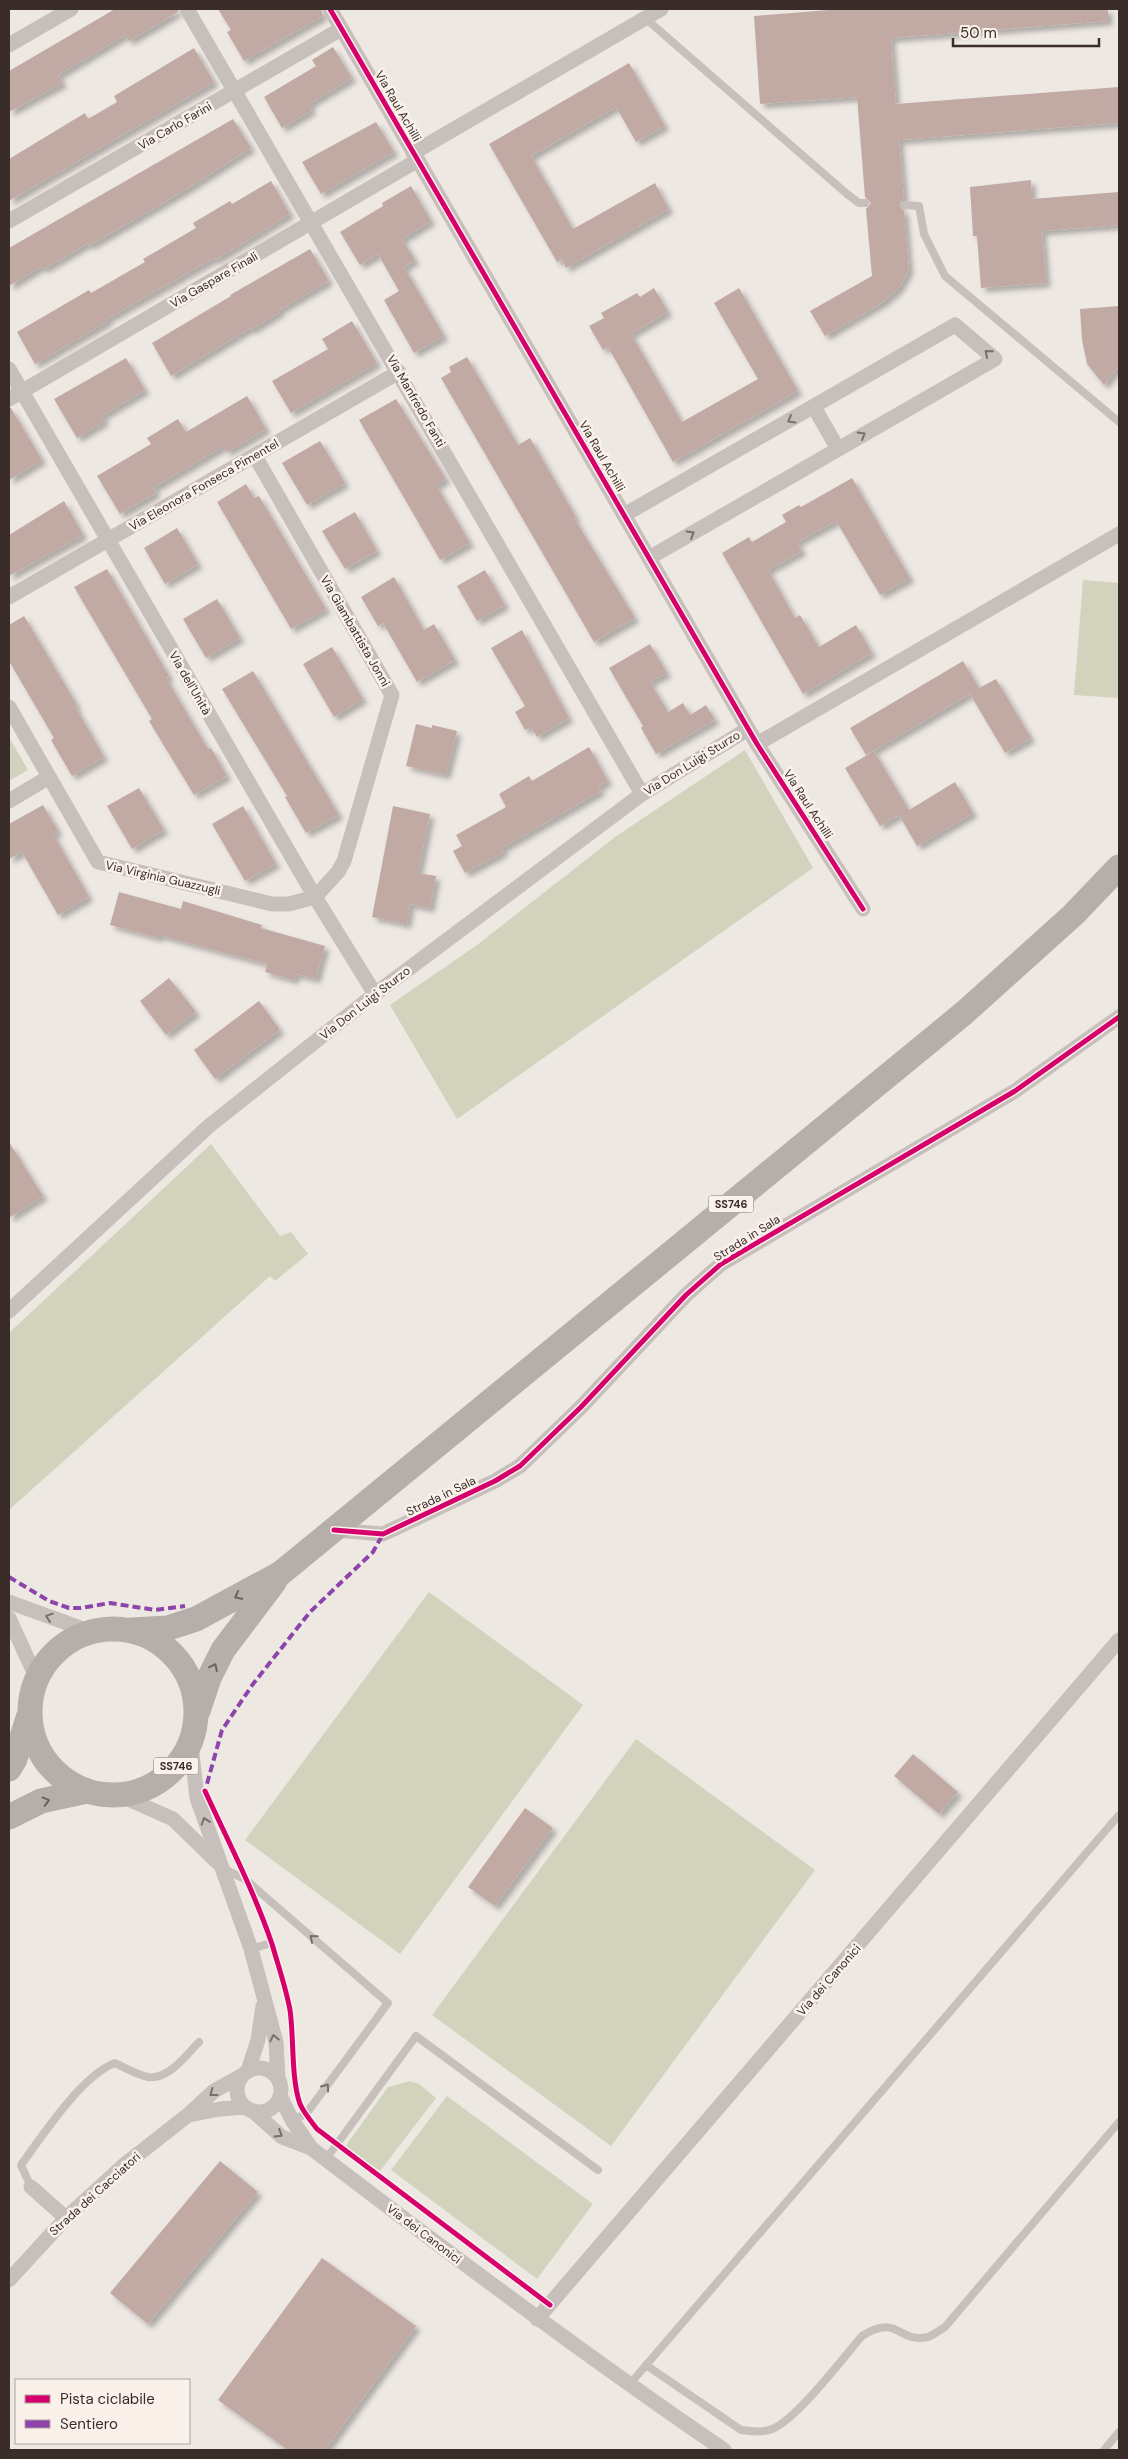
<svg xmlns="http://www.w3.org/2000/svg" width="1128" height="2459" font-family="'DM Sans',sans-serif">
<defs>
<filter id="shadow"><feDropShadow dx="4.5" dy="4.5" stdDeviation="2.5" flood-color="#0004"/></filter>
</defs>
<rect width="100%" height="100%" fill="#eee8e3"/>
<g fill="#d1d3bc">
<path d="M1083,580L1119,583V698L1074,695Z"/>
<path d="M9,737L28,770L9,781Z"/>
<path d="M745,750L813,868L457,1119L390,1005L477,945L615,837Z"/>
<path d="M211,1144L280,1236L291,1232L308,1254L275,1281L270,1276L9,1510V1333Z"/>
<path d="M429,1592L583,1705L400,1954L245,1840Z"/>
<path d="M636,1739L815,1870L611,2146L432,2015Z"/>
<path d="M410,2081L419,2084L436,2098L380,2171L345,2147L388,2087Z"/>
<path d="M447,2096L593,2204L537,2279L391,2170Z"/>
</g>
<g fill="#c2aaa4" filter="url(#shadow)">
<path d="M115,9H178V12L129,41L125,35L58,75L63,83L9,112V71Z"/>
<path d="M218,9H321L323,16L244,61L227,32L231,30Z"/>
<path d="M841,9H1108V21L891,38L896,104L1119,87V123L899,140L904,199L898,205L904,211L909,270L899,288L883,302L825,336L810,311L872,276L866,209L871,203L865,197L857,97L760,104L754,16Z"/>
<path d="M333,47L352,78L309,104L312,110L282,128L264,97L316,66L312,60Z"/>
<path d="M194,48L214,82L9,201V159L85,113L88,119L117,102L114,96Z"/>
<path d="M629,63L665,126L636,142L616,107L531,156L573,229L655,183L669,209L566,268L562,259L557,262L489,144Z"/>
<path d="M233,119L251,148L185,190L89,246L88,243L44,269L42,266L9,286V248Z"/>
<path d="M376,122L394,152L321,194L302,162Z"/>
<path d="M1031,180L1032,199L1119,192V225L1042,231L1046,283L981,288L977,236H973L970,187Z"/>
<path d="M271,181L290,214L215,260L214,258L107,319L108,321L35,364L17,332L89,290L91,293L145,262L143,259L196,228L193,223L230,201L232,204Z"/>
<path d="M411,186L431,221L402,239L415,260L404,267L444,336L414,353L384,300L399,291L378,254L360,265L340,232L383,206L382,203Z"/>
<path d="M310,249L329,281L279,310L280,312L251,330L250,328L171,376L152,343L231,296L230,295Z"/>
<path d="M654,288L668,312L631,334L682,422L758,379L714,303L739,288L798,391L673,462L608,347L603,350L589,326L604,318L601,313L637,293L640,297Z"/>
<path d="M1119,306V366L1104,385L1087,364L1082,340L1080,309Z"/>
<path d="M352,321L377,363L291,413L272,381L328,349L322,339Z"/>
<path d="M467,357L518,445L530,438L576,517L574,518L635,618L594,642L441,378L451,372L449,367Z"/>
<path d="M126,358L145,390L102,416L105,421L77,438L54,399Z"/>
<path d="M247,396L266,429L227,452L224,446L153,488L156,493L120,514L97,476L151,444L147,438L178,419L186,432Z"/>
<path d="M396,399L446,479L436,485L470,543L440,560L359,420Z"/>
<path d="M9,408H11L42,460L9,480Z"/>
<path d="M320,441L345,483L307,505L282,463Z"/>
<path d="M852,478L910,578L880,595L836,521L797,542L802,551L768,570L795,618L800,615L819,647L856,625L872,653L803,694L722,553L749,537L752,542L786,522L782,515L799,505L801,507Z"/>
<path d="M246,484L254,498L259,496L326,609L291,629L217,502Z"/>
<path d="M64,501L83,535L9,576V535Z"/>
<path d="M355,512L377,551L345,569L322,531Z"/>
<path d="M177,528L198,564L165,584L144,548Z"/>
<path d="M107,569L169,676L166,678L208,749L211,748L227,776L194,795L149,721L152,719L74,587Z"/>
<path d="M485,570L505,605L477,621L457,586Z"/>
<path d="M394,577L424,630L434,624L455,660L417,682L383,623L378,626L361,597Z"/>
<path d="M217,599L240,638L206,658L183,619Z"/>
<path d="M24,616L77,705L75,706L104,757L72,776L51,740L54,738L9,661V625Z"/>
<path d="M522,630L569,718L537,737L531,727L525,730L515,712L525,706L491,648Z"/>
<path d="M650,644L667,673L650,682L668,712L683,703L690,715L706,705L715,720L656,754L641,728L643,726L609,668Z"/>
<path d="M332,647L363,699L334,717L303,664Z"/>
<path d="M963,661L979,688L996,679L1031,738L1005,753L970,694L866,755L850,728Z"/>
<path d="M253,671L339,815L306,833L285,797L287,796L222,689Z"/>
<path d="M416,724L432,728V725L457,731L446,775L406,766Z"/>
<path d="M589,747L608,781L598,787L601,791L502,848L504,852L465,873L453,851L462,846L456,835L506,807L499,794L529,776L532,781Z"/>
<path d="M874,751L909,810L955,782L973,813L917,846L899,815L880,826L845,768Z"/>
<path d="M139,788L164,830L132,849L107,806Z"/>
<path d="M43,805L58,831L53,834L89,897L58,915L22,852L9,859V824Z"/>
<path d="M243,806L276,864L245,881L212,824Z"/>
<path d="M393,806L430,814L418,873L436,876L430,908L410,904L407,924L372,917Z"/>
<path d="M119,892L181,909L183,901L262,925L261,928L325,946L316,979L296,974L294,980L265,972L267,964L159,935V938L110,925Z"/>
<path d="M169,978L196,1012L166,1035L140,1001Z"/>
<path d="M259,1001L280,1030L215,1079L194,1050Z"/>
<path d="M9,1142L43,1196L9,1218Z"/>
<path d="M913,1754L958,1792L939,1814L894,1776Z"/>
<path d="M525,1808L553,1828L495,1906L468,1887Z"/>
<path d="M220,2161L258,2192L148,2324L110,2293Z"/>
<path d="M322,2258L416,2326L325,2450H288L218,2400Z"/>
</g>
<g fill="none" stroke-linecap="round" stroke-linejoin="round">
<g stroke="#c7bfbb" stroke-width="8">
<path d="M645,18L847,194L859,203H865"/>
<path d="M904,205L919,206L924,234L945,276L1119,422"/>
<path d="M223,1868L246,1880L388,2003L306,2114L292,2120"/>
<path d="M251,1949L271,1943"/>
<path d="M326,2159L416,2036L598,2170"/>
<path d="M31,2187L21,2165C42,2136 82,2075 115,2063C125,2068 138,2075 148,2077C169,2080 186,2055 199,2042"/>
<path d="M646,2365L741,2430C752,2431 762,2433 772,2429C796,2420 843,2358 862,2336C899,2313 898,2344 928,2337C933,2335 940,2330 945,2327L1119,2122"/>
<path d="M629,2385L1119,1815"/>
<path d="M1104,2450L1119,2432"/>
</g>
<g stroke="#c7bfbb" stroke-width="15">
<path d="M187,9L642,794"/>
<path d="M330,9L757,744L863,909"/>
<path d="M9,45L71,9"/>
<path d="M413,153L661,9"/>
<path d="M9,221L341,29"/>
<path d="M9,369L315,897L375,994"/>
<path d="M9,399L418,160"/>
<path d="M814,407L838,449"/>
<path d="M624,515L955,325L995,359L649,558"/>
<path d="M9,597L399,372"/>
<path d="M9,707L98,862L272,904H289L315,897L338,872L344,861L392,695L255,456"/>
<path d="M757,744L1119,534"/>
<path d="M9,801L49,777"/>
<path d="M9,1311L209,1126L375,994L642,794L748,729"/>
<path d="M334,1530L383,1534L495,1481L520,1466L581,1407L686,1295L721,1264L1015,1091L1119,1017"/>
<path d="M9,1602L89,1631"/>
<path d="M9,1618L36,1677"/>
<path d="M191,1744L197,1798L251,1949L276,2042L278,2079"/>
<path d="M119,1795L173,1819L217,1862"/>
<circle cx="259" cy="2090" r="22"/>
<path d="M248,2071L258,2040L263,2006"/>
<path d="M280,2096L292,2120L311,2148"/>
<path d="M253,2111L282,2137L311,2148C447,2252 583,2354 724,2450"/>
<path d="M189,2115L220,2109L245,2107"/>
<path d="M31,2187L66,2218"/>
<path d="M9,2280L66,2218L123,2166L188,2115L214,2091L241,2076"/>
<path d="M537,2319L1119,1640"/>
</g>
<g stroke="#b6aeaa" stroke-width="25">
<circle cx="113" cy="1712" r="83"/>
<path d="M132,1630L168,1628L196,1619L281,1573L964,1013L1073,915L1119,867"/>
<path d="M198,1711L209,1678L223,1650L275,1581"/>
<path d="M9,1769L15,1759L28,1718"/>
<path d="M9,1817L41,1801L87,1791"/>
</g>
<g stroke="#8e44ad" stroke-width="4" stroke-dasharray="8 4" stroke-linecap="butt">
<path d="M9,1577L49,1601L69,1608H81L110,1603L155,1610L185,1606"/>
<path d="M207,1795L205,1791L222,1730L253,1684L310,1612L373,1552L383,1534"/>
</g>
<g stroke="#faf1ea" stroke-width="8">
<g id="cycleway">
<path d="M330,9L757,744L863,909"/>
<path d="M334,1530L383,1534L495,1481L520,1466L581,1407L686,1295L721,1264L1015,1091L1119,1017"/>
<path d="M205,1791C228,1841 254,1891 272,1944C278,1965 286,1988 290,2010C294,2037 291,2079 300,2104C304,2113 311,2121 317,2129L550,2305"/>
</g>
</g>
<use href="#cycleway" stroke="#d6006c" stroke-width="5"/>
</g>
<defs><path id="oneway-chevron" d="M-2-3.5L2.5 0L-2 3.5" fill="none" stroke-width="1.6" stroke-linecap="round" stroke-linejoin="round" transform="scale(1.25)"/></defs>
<g stroke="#796e6b">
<use href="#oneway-chevron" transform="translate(988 353) rotate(-140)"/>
<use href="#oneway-chevron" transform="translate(791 420) rotate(150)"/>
<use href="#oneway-chevron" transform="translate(862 435) rotate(-30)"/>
<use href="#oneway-chevron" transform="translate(691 534) rotate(-30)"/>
<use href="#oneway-chevron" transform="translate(49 1617) rotate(-162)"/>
<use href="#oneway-chevron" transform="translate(205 1821) rotate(-109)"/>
<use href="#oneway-chevron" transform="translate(313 1938) rotate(-139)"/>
<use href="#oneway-chevron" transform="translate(274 2038) rotate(-102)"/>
<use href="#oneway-chevron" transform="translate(326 2087) rotate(-54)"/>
<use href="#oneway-chevron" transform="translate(213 2093) rotate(143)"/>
<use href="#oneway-chevron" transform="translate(279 2134) rotate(32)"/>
</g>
<g stroke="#6b605d">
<use href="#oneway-chevron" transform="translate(238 1596) rotate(152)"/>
<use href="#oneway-chevron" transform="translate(214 1667) rotate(-64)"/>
<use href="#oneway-chevron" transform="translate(46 1801) rotate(-15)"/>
</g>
<g text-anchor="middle" stroke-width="5" stroke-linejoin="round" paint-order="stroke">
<g fill="#faf1ea" stroke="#736763" stroke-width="1">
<rect x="708.5" y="1195.5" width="45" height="17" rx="4"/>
<rect x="153.5" y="1757.5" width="45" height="17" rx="4"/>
</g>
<g font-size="11" font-weight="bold" fill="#392c29">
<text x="731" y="1208">SS746</text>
<text x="176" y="1770">SS746</text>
</g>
<g font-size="12" fill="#392c29" stroke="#faf1ea">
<text transform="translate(398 106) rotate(60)" y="4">Via Raul Achilli</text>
<text transform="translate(175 126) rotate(-30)" y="4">Via Carlo Farini</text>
<text transform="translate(214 280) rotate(-30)" y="4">Via Gaspare Finali</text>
<text transform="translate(416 401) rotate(60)" y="4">Via Manfredo Fanti</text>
<text transform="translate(602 456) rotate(60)" y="4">Via Raul Achilli</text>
<text transform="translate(204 485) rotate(-30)" y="4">Via Eleonora Fonseca Pimentel</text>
<text transform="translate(355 631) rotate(60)" y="4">Via Giambattista Jonni</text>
<text transform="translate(190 683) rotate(60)" y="4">Via dell'Unità</text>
<text transform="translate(692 763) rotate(-32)" y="4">Via Don Luigi Sturzo</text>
<text transform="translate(808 804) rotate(57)" y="4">Via Raul Achilli</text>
<text transform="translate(163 878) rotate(13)" y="4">Via Virginia Guazzugli</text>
<text transform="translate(365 1003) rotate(-38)" y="4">Via Don Luigi Sturzo</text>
<text transform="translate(747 1238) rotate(-32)" y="4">Strada in Sala</text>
<text transform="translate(441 1496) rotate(-26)" y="4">Strada in Sala</text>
<text transform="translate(829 1980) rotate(-49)" y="4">Via dei Canonici</text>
<text transform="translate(95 2194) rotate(-42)" y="4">Strada dei Cacciatori</text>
<text transform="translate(424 2234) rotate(37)" y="4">Via dei Canonici</text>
</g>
</g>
<rect width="1128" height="2459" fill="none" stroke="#392c29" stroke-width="20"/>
<rect x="15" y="2379" width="175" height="65" fill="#faf1ea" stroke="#ada29d"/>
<rect x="25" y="2395" width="25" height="8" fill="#d6006c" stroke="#ada29d"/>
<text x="60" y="2404" font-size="15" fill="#392c29">Pista ciclabile</text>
<rect x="25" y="2420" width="25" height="8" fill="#8e44ad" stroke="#ada29d"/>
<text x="60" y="2429" font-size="15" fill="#392c29">Sentiero</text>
<path d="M953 38v8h146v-8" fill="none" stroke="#392c29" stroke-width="2.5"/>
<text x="960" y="38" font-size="15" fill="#392c29" stroke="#faf1ea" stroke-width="4" paint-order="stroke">50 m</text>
</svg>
